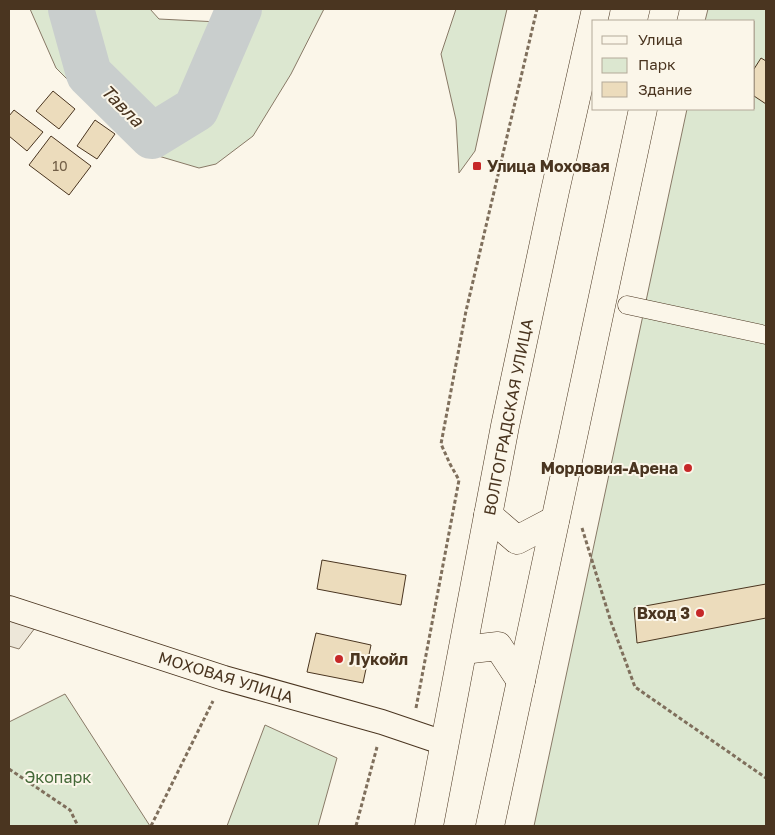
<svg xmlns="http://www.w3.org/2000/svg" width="775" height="835" font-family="'Golos Text',sans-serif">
<rect width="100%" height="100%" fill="#fbf6e9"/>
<g fill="#dce7d0" stroke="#887966">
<path d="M30,9H150L159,19L219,22L225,9H324L291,74L253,136L216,164L199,168L138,150L56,68Z"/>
<path d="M456,9H507L491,78L475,151L459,173L456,120L441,54Z"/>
<path d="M708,9H766V826H534L687,109H754V21H705Z"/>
<path d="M65,694L150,826H9V722Z"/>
<path d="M265,725L337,758L318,826H227Z"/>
</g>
<path fill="#ede7d9" stroke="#887966" d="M9,618L35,628L19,649L9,646Z"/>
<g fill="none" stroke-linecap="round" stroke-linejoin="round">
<path stroke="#c9cecd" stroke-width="46" d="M71,9L89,74L152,136L196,109L239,9"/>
</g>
<g fill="#ecdcbc" stroke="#4a3520">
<path d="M761,58L766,61V104L754,96V69Z"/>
<path d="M53,91L75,109L59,129L36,111Z"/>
<path d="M14,110L43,132L27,151L9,136V116Z"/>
<path d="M95,120L115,134L97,159L77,146Z"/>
<path d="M51,136L91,166L69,195L29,165Z"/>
<path d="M322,560L406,575L401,605L317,589Z"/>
<path d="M766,584V618L637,643L634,608Z"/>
<path d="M316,633L371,645L363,683L307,672Z"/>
</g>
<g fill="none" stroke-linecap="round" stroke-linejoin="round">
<g stroke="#4a3520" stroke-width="19">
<path id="pedestrian" d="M627,305L766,335"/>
</g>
<g stroke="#4a3520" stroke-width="26">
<path id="minor" d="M9,608L224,678L382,722L444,743"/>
</g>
<g stroke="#4a3520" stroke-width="29">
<g id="primary">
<path d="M662,21L665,9"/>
<path d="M488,515L517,540L555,520"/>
<path d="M463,650L498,646L521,681"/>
<path d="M429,826L505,426L555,191L596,9"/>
<path d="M490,826L643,109"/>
</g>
</g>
<g stroke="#7f6f5c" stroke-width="3" stroke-dasharray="4 2.5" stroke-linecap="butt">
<path d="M582,528L611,622L635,687L766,778"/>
<path d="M416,708L459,480L450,464L441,444L466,311L537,9"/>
<path d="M9,769L70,810L78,826"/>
<path d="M151,826L213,701"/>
<path d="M356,826L377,747"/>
</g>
<use href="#pedestrian" stroke="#fbf6e9" stroke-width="18"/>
<use href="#minor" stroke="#fbf6e9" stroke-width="24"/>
<use href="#primary" stroke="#fbf6e9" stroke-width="28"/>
</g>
<g fill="#c62828" stroke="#fbf6e9" stroke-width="2">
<rect x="472" y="161" width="10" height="10" rx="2.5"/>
<circle cx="688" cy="468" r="5"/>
<circle cx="700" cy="613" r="5"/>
<circle cx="339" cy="659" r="5"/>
</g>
<g text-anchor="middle" stroke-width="4" stroke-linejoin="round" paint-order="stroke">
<g font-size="14" fill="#725f47">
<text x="60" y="171">10</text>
</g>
<g font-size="16" font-weight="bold" fill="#4a3520" stroke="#fbf6e9" text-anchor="start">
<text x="487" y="172">Улица Моховая</text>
<text x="678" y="474" text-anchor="end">Мордовия-Арена</text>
<text x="690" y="619" text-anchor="end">Вход 3</text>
<text x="349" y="665">Лукойл</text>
</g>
<g font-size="16" fill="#4a3520" stroke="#fbf6e9">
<text transform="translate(508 417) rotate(-79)" y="6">ВОЛГОГРАДСКАЯ УЛИЦА</text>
<text transform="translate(226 677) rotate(17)" y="6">МОХОВАЯ УЛИЦА</text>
</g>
<g font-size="16" fill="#436837" stroke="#fbf6e9">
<text x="58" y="783">Экопарк</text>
</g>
<g font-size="18" font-style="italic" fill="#4a3520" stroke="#fbf6e9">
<text transform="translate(122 106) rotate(45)" y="6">Тавла</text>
</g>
</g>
<rect width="775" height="835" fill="none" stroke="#4a3520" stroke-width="20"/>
<rect x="592" y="20" width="162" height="90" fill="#fbf6e9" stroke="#b4a999"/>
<rect x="602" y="36" width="25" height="8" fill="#fbf6e9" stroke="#b4a999"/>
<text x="638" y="45" font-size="15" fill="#4a3520">Улица</text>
<rect x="602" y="58" width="25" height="15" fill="#dce7d0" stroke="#b4a999"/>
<text x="638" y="70" font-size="15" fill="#4a3520">Парк</text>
<rect x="602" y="82" width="25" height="15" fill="#ecdcbc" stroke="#b4a999"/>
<text x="638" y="95" font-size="15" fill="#4a3520">Здание</text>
</svg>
